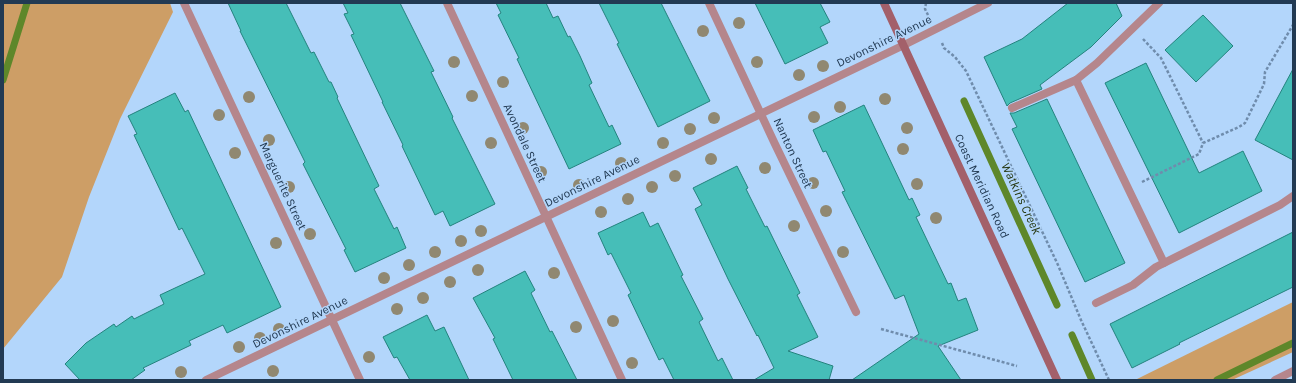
<svg xmlns="http://www.w3.org/2000/svg" width="1296" height="383" font-family="Karla,sans-serif">
<rect width="100%" height="100%" fill="#b3d6fb"/>
<g fill="#cd9e66">
<path d="M3,3H170L173,12L120,119L89,197L62,277L3,349Z"/>
<path d="M1293,302V352L1232,380H1135Z"/>
</g>
<g fill="none" stroke-linecap="round" stroke-linejoin="round">
<g stroke="#5e872a" stroke-width="7">
<path d="M3,80L27,3"/>
<path d="M964,101L1057,305"/>
<path d="M1072,335L1092,380"/>
<path d="M1217,380L1293,343"/>
</g>
</g>
<g fill="#46beb8" stroke="#24837e">
<path d="M228,3H286L311,53L314,52L329,82H331L338,97L337,98L379,186L374,189L394,229L397,227L406,248L355,272L344,250L346,249L303,164L305,162L240,31H241Z"/>
<path d="M343,3H400L434,71L431,72L453,117L452,118L495,204L450,226L443,211L435,215L402,146L403,145L382,102H383L351,35L354,34L344,14L348,13Z"/>
<path d="M496,3H546L553,18L558,16L568,37L570,36L580,56L592,83L589,85L609,127L612,125L621,144L569,169L517,59L519,58L498,15L501,13Z"/>
<path d="M599,3H661L710,101L658,127L617,44L619,43Z"/>
<path d="M755,3H820L830,22L820,27L828,43L785,64Z"/>
<path d="M1068,3H1116L1122,16L1091,47L1040,85L1042,89L1010,103L1007,106L984,57L1022,39Z"/>
<path d="M1203,15L1233,46L1196,82L1165,50Z"/>
<path d="M1146,63L1199,173L1243,151L1262,191L1179,233L1105,83Z"/>
<path d="M1293,69V160L1255,140Z"/>
<path d="M175,93L185,112L188,110L281,307L227,333L223,325L189,341L191,345L143,368L145,370L131,380H80L65,364L86,343L114,324L116,327L132,316L134,319L164,304L160,295L205,274L182,228L179,230L134,135L137,134L128,116Z"/>
<path d="M1047,99L1125,263L1085,282L1012,129L1017,127L1010,113H1014Z"/>
<path d="M864,105L909,200L912,198L920,215L916,217L948,284L951,283L958,301L966,298L978,330L938,346L961,380H852L919,334L904,295L895,299L842,192L845,191L826,151L823,152L813,130Z"/>
<path d="M737,166L748,188L746,189L765,227L767,226L800,293L797,295L818,337L788,351L833,366L829,380H754L774,368L758,335L757,336L728,279L695,209L702,205L693,188Z"/>
<path d="M643,212L650,227L658,223L683,275L681,276L703,319L699,322L718,361L722,358L733,380H674L663,358L659,360L628,295L631,293L611,253L608,255L598,233Z"/>
<path d="M1293,232V287L1179,343L1180,344L1132,368L1110,324Z"/>
<path d="M525,271L535,290L531,293L550,332L552,331L577,380H513L493,339L495,338L473,298Z"/>
<path d="M427,315L435,331L444,327L469,380H410L397,357L394,358L383,337Z"/>
</g>
<g fill="none" stroke-linecap="round" stroke-linejoin="round">
<g stroke="#6f8cac" stroke-width="2.5" stroke-dasharray="3 2" stroke-linecap="butt">
<path d="M926,3L925,9L928,15"/>
<path d="M1143,39L1161,58L1203,143"/>
<path d="M942,43L944,48L955,57L966,71L1058,265L1081,320L1109,380"/>
<path d="M1142,182L1199,154L1203,143L1239,127L1245,123L1264,84L1265,72L1293,25"/>
<path d="M881,329L1017,366"/>
</g>
<g stroke="#b5868c" stroke-width="8">
<path d="M1076,80L1164,263"/>
<path d="M1012,108L1076,80L1097,63L1159,3"/>
<path d="M1096,303L1133,285L1156,267L1280,205L1293,196"/>
</g>
<g stroke="#b5868c" stroke-width="8">
<path d="M184,3L360,380"/>
<path d="M447,3L622,380"/>
<path d="M709,3L774,142L856,312"/>
<path d="M206,380L904,45L988,3"/>
</g>
<path stroke="#b5868c" stroke-width="8" d="M1275,380L1293,371"/>
<path stroke="#a3606a" stroke-width="8" d="M884,3L1057,380"/>
</g>
<g fill="#908871">
<circle cx="739" cy="23" r="6"/>
<circle cx="703" cy="31" r="6"/>
<circle cx="454" cy="62" r="6"/>
<circle cx="757" cy="62" r="6"/>
<circle cx="823" cy="66" r="6"/>
<circle cx="799" cy="75" r="6"/>
<circle cx="503" cy="82" r="6"/>
<circle cx="472" cy="96" r="6"/>
<circle cx="249" cy="97" r="6"/>
<circle cx="885" cy="99" r="6"/>
<circle cx="840" cy="107" r="6"/>
<circle cx="219" cy="115" r="6"/>
<circle cx="814" cy="117" r="6"/>
<circle cx="714" cy="118" r="6"/>
<circle cx="523" cy="128" r="6"/>
<circle cx="907" cy="128" r="6"/>
<circle cx="690" cy="129" r="6"/>
<circle cx="269" cy="140" r="6"/>
<circle cx="491" cy="143" r="6"/>
<circle cx="663" cy="143" r="6"/>
<circle cx="903" cy="149" r="6"/>
<circle cx="235" cy="153" r="6"/>
<circle cx="711" cy="159" r="6"/>
<circle cx="621" cy="163" r="6"/>
<circle cx="765" cy="168" r="6"/>
<circle cx="541" cy="172" r="6"/>
<circle cx="675" cy="176" r="6"/>
<circle cx="813" cy="183" r="6"/>
<circle cx="917" cy="184" r="6"/>
<circle cx="579" cy="185" r="6"/>
<circle cx="289" cy="187" r="6"/>
<circle cx="652" cy="187" r="6"/>
<circle cx="628" cy="199" r="6"/>
<circle cx="826" cy="211" r="6"/>
<circle cx="601" cy="212" r="6"/>
<circle cx="936" cy="218" r="6"/>
<circle cx="794" cy="226" r="6"/>
<circle cx="481" cy="231" r="6"/>
<circle cx="310" cy="234" r="6"/>
<circle cx="461" cy="241" r="6"/>
<circle cx="276" cy="243" r="6"/>
<circle cx="435" cy="252" r="6"/>
<circle cx="843" cy="252" r="6"/>
<circle cx="409" cy="265" r="6"/>
<circle cx="478" cy="270" r="6"/>
<circle cx="554" cy="273" r="6"/>
<circle cx="384" cy="278" r="6"/>
<circle cx="450" cy="282" r="6"/>
<circle cx="423" cy="298" r="6"/>
<circle cx="397" cy="309" r="6"/>
<circle cx="613" cy="321" r="6"/>
<circle cx="576" cy="327" r="6"/>
<circle cx="279" cy="329" r="6"/>
<circle cx="260" cy="338" r="6"/>
<circle cx="239" cy="347" r="6"/>
<circle cx="369" cy="357" r="6"/>
<circle cx="632" cy="363" r="6"/>
<circle cx="273" cy="371" r="6"/>
<circle cx="181" cy="372" r="6"/>
</g>
<g text-anchor="middle" stroke-width="3" stroke-linejoin="round" paint-order="stroke">
<g font-size="12" fill="#223a53" stroke="#b3d6fb">
<text transform="translate(884 41) rotate(-26)" y="4">Devonshire Avenue</text>
<text transform="translate(525 143) rotate(65)" y="4">Avondale Street</text>
<text transform="translate(793 153) rotate(65)" y="4">Nanton Street</text>
<text transform="translate(592 181) rotate(-26)" y="4">Devonshire Avenue</text>
<text transform="translate(283 186) rotate(65)" y="4">Marguerite Street</text>
<text transform="translate(982 186) rotate(65)" y="4">Coast Meridian Road</text>
<text transform="translate(300 322) rotate(-26)" y="4">Devonshire Avenue</text>
</g>
<g font-size="13" font-style="italic" fill="#283a14" stroke="#b3d6fb">
<text transform="translate(1022 198) rotate(65)" y="5">Watkins Creek</text>
</g>
</g>
<rect width="1296" height="383" fill="none" stroke="#223a53" stroke-width="8"/>
</svg>
